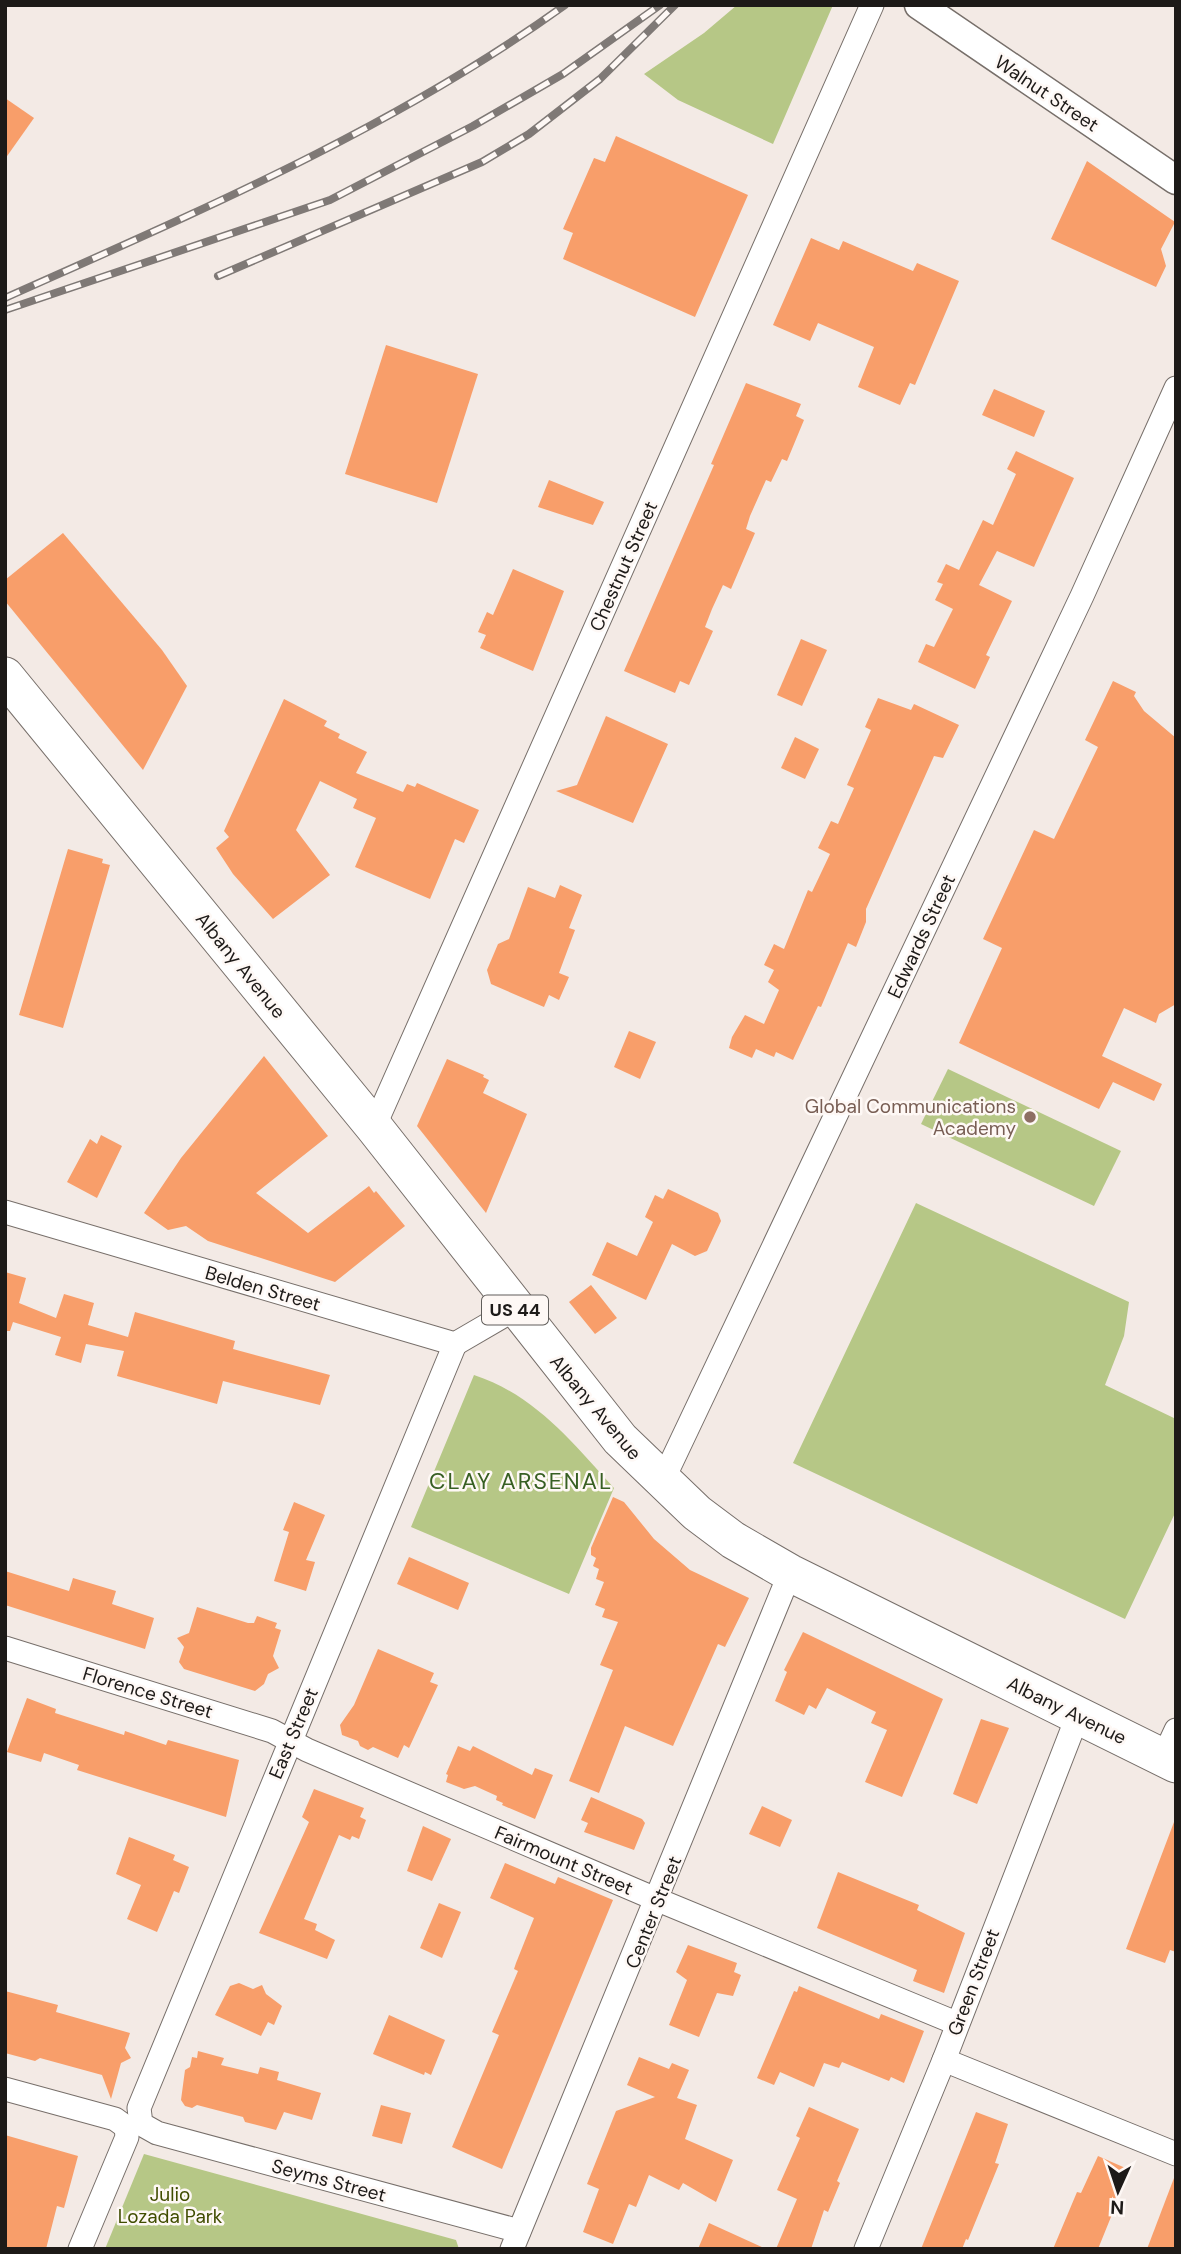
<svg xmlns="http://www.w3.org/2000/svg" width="1181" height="2254" font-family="'DM Sans',sans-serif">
<rect width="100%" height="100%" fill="#f3eae5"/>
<g fill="#b6c786">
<path d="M737,5H833L773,144L678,100L644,74L704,33Z"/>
<path d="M948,1069L1121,1151L1094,1206L921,1124Z"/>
<path d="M916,1203L1129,1302L1124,1336L1105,1385L1176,1419V1511L1125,1619L793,1463Z"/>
<path d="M474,1375C535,1395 572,1442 614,1488L569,1594L411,1527Z"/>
<path d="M144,2154L456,2240L459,2249H105Z"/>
</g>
<g fill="#f89e6a">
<path d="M5,98L34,118L5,159Z"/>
<path d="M616,136L748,195L695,317L563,259L573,233L563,229L594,158L605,162Z"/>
<path d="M1087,161L1175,222L1161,249L1166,266L1156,287L1051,239Z"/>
<path d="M811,238L839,250L843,241L913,271L917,263L959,281L915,385L910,383L900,405L858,387L874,347L818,323L810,341L773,325Z"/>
<path d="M386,345L478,374L437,503L345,474Z"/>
<path d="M746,383L801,404L796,416L804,420L787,461L782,459L771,482L766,480L750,516L746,529L755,533L731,589L723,585L712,609L705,627L713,631L689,685L680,681L675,693L624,671L714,465L711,464Z"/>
<path d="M994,389L1045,411L1034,437L982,415Z"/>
<path d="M1016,451L1074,478L1034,567L997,551L979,585L1012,601L986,655L990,657L975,689L918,662L926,644L934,647L953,609L935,600L943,584L937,582L946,564L959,570L983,520L993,525L1016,474L1007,469Z"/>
<path d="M549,480L604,502L593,525L538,507Z"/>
<path d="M63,533L162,650L187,686L143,770L5,601V580Z"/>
<path d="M513,569L564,591L533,671L480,648L486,635L478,632L487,612L493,615Z"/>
<path d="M801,639L827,650L802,706L777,695Z"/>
<path d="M1113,681L1136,692L1134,696L1144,711L1176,738V1004L1159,1014L1156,1023L1124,1008L1102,1056L1162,1084L1154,1101L1113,1082L1099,1109L959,1043L1002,948L983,939L1034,830L1054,839L1098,747L1085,740Z"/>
<path d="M878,698L911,710L914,704L959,725L943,758L934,756L866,909V922L856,947L848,943L821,1007L818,1006L793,1060L776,1052L774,1057L756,1049L752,1058L729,1048L732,1037L745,1015L764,1024L779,990L768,982L774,970L764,965L774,944L784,949L808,890L812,892L830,854L818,848L831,821L838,824L854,788L847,785L871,730L865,727Z"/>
<path d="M284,699L327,721L324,726L340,734L338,738L367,752L356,773L403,792L407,784L415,787L417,783L479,810L464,843L455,839L430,899L355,867L376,818L353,808L357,799L320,781L296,830L330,875L273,919L233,874L216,848L229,837L224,831Z"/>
<path d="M606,716L668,744L633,823L556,791L577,785Z"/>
<path d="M795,737L819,749L805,779L781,768Z"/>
<path d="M68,849L103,859L102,863L110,865L63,1028L19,1015Z"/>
<path d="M560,885L582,895L569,928L575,930L559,973L569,977L559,1000L549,995L544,1007L491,984L487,970L498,944L509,939L528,887L555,898Z"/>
<path d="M629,1031L656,1042L640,1079L614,1067Z"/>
<path d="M264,1056L328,1136L256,1193L308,1233L369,1186L374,1193L376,1191L405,1226L335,1282L208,1241L186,1226L168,1230L144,1213L181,1158Z"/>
<path d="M447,1059L484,1075L483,1077L489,1080L483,1093L527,1114L486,1213L417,1126Z"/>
<path d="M101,1135L122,1146L97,1198L67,1182L90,1139L97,1144Z"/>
<path d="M668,1189L718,1213L721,1221L707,1251L695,1256L672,1244L646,1300L592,1275L607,1242L637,1256L653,1222L645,1217L655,1195L663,1199Z"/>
<path d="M5,1272L26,1278L19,1303L56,1318L64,1294L94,1303L88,1325L128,1337L135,1312L235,1341L233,1349L330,1375L320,1405L223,1381L217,1404L117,1376L124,1351L86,1344L81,1363L55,1355L61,1337L13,1322L10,1331H5Z"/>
<path d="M591,1285L617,1318L595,1334L569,1302Z"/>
<path d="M613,1497L624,1502L654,1539L690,1570L749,1598L725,1647L718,1644L673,1746L625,1726L599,1793L569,1781L613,1670L600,1665L618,1622L602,1617L605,1609L595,1605L604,1582L596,1579L599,1569L593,1566L596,1558L591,1555V1548Z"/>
<path d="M294,1502L325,1515L306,1560L315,1562L306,1591L274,1581L289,1532L283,1530Z"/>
<path d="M409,1557L469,1583L458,1610L397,1584Z"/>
<path d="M5,1571L69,1591L73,1578L116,1591L112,1604L154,1618L145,1649L5,1605Z"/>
<path d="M197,1607L248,1623H254L257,1616L277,1623L275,1628L281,1630L273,1656L279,1668L268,1674L264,1684L255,1691L184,1669L179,1662L184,1647L177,1638L189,1633Z"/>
<path d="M803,1632L943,1699L902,1797L865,1782L887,1730L871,1723L876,1712L827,1688L816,1709L809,1705L804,1715L775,1701L787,1672L784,1670Z"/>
<path d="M378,1649L434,1673L430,1682L438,1685L409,1748L404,1745L398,1758L373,1747L368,1750L360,1746L358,1741L342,1735L340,1725L354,1705Z"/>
<path d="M27,1698L56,1709L55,1713L124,1735L125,1731L166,1745L168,1740L239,1760L226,1817L77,1770L79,1765L44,1753L41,1762L7,1752Z"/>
<path d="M981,1719L1009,1728L977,1804L953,1794Z"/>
<path d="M458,1746L470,1751L473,1746L532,1775L535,1768L553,1775L535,1819L502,1805L503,1803L496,1800L497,1796L475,1786L464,1789L446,1782L448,1775L446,1774Z"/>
<path d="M314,1789L364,1808L360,1817L366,1820L359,1839L352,1836L350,1840L339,1835L304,1919L317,1924L315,1930L335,1940L327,1959L259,1933L309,1822L302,1817Z"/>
<path d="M591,1797L642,1819L645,1823L634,1850L584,1832L588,1823L581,1820Z"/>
<path d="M762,1806L792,1820L780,1847L749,1834Z"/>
<path d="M1174,1822L1176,1952L1170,1950L1165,1963L1126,1949Z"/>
<path d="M423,1826L451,1839L432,1881L407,1871Z"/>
<path d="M129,1837L175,1855L173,1860L189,1867L179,1893L174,1891L157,1932L127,1919L141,1885L116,1874Z"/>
<path d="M505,1863L555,1884L558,1877L613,1900L502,2169L452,2147L499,2035L492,2032L518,1971L514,1969L516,1963L534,1918L490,1898Z"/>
<path d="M838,1872L919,1905L917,1910L965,1933L944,1993L913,1981L917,1970L817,1928Z"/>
<path d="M439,1903L461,1912L442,1958L420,1948Z"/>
<path d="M688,1945L737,1963L734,1972L741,1975L733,1996L717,1993L699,2037L669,2025L687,1980L676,1972Z"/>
<path d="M239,1983L253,1989L262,1985L266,1994L282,2006L274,2025L268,2022L261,2036L215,2015L230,1986Z"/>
<path d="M799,1986L879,2019L881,2014L924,2031L904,2083L891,2077L889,2081L842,2062L839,2068L824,2063L814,2087L780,2072L774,2085L757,2078L794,1991L797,1992Z"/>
<path d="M5,1991L58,2005L56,2012L130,2033L125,2048L131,2058L121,2063L111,2099L102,2075L40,2058L35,2061L5,2053Z"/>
<path d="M389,2015L445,2040L431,2075L425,2072L424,2075L373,2054Z"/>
<path d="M198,2051L224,2058L221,2065L258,2074L260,2067L279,2072L277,2080L321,2093L312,2120L284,2112L276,2130L245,2122L243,2117L197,2105L192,2108L185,2106L181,2100L185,2070L190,2067L192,2057L197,2058Z"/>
<path d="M639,2057L669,2069L672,2063L689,2070L677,2098L697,2105L685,2139L733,2160L716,2202L683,2183L679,2190L649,2175L636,2207L629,2204L613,2244L583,2232L599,2189L587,2184L616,2111L655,2097L627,2085Z"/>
<path d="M381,2105L411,2113L402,2144L372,2136Z"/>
<path d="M809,2107L859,2129L837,2181L840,2183L828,2212L824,2210L811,2249H776L797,2199L777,2190L800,2138L796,2136Z"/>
<path d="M976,2112L1008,2124L995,2163L999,2164L968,2240L966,2239L962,2249H921Z"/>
<path d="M5,2135L78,2156L64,2208L57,2206L46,2249H5Z"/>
<path d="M1098,2156L1130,2170L1098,2249H1053L1077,2192L1081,2193Z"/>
<path d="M1174,2178L1176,2249H1147Z"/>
<path d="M709,2223L766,2249H698Z"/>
</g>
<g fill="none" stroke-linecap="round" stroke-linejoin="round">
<g stroke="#776f6a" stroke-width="25">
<g id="minor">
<path d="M374,1127L872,5"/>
<path d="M5,1212L455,1344L515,1309"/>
<path d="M455,1344L139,2108L141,2124L157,2133L519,2231"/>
<path d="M662,1482L1082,596L1176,388"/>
<path d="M5,1648L272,1731L307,1750L658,1900L956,2023"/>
<path d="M1163,1758L1176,1730"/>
<path d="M944,2060L1176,2154"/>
<path d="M5,2089L115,2119L126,2127L127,2137L80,2249"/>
<path d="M512,2249L790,1573"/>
<path d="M866,2249L944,2060L1078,1715"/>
</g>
</g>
<g stroke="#776f6a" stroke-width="31">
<path id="tertiary" d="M919,5L1176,180"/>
</g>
<g stroke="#776f6a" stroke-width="39">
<path id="trunk" d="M5,676L374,1127L620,1439L697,1513L733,1540L790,1573L1176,1764"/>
</g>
<use href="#minor" stroke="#fff" stroke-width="23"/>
<use href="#tertiary" stroke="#fff" stroke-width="28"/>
<use href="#trunk" stroke="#fff" stroke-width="37"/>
<g stroke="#7f7976" stroke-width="8">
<g id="rail">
<path d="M218,276L482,162L529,134L600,79L675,5"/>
<path d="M5,298C197,212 393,129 565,5"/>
<path d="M5,310L330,200L473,126L563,74L660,5"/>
</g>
</g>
<use href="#rail" stroke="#fef8f5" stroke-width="5" stroke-dasharray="16" stroke-linecap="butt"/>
</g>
<circle fill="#8d6e63" stroke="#fef8f5" stroke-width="2.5" cx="1030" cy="1117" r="7"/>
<g text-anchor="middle" stroke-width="5" stroke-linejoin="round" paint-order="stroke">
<rect fill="#fef8f5" stroke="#605d5a" stroke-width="2" x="482" y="1295.5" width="66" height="29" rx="5"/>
<g font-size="18" font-weight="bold" fill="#1d1a18">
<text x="515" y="1316">US 44</text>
</g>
<g font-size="19" fill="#1d1a18" stroke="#fef8f5">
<text transform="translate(1047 93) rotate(34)" y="7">Walnut Street</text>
<text transform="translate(623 566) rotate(-66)" y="7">Chestnut Street</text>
<text transform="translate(921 936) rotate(-65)" y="7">Edwards Street</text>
<text transform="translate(241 965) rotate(51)" y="7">Albany Avenue</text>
<text transform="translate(263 1288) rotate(16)" y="7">Belden Street</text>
<text transform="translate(596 1407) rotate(50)" y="7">Albany Avenue</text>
<text transform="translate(148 1692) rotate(17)" y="7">Florence Street</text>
<text transform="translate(1067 1710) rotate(26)" y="7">Albany Avenue</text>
<text transform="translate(293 1733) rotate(-67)" y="7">East Street</text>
<text transform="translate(564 1860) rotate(23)" y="7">Fairmount Street</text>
<text transform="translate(653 1912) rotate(-68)" y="7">Center Street</text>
<text transform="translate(973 1982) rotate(-69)" y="7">Green Street</text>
<text transform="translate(329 2180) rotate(15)" y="7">Seyms Street</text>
</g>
<g font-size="19" fill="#785e54" stroke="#fef8f5" text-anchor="end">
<text x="1016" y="1113">Global Communications<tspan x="1016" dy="22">Academy</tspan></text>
</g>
<g font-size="19" fill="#404d00" stroke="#fef8f5">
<text x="170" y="2201">Julio<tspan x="170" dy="22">Lozada Park</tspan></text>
</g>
<g font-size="23" letter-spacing="2" fill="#375f23" stroke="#fef8f5">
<text x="521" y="1489">CLAY ARSENAL</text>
</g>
</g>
<rect width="1181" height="2254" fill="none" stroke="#1d1a18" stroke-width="14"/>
<g transform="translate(1118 2191) rotate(183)" stroke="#fef8f5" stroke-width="5" paint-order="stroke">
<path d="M0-5L12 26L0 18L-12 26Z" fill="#1d1a18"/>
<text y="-10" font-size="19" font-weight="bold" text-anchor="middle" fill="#1d1a18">N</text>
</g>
</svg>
